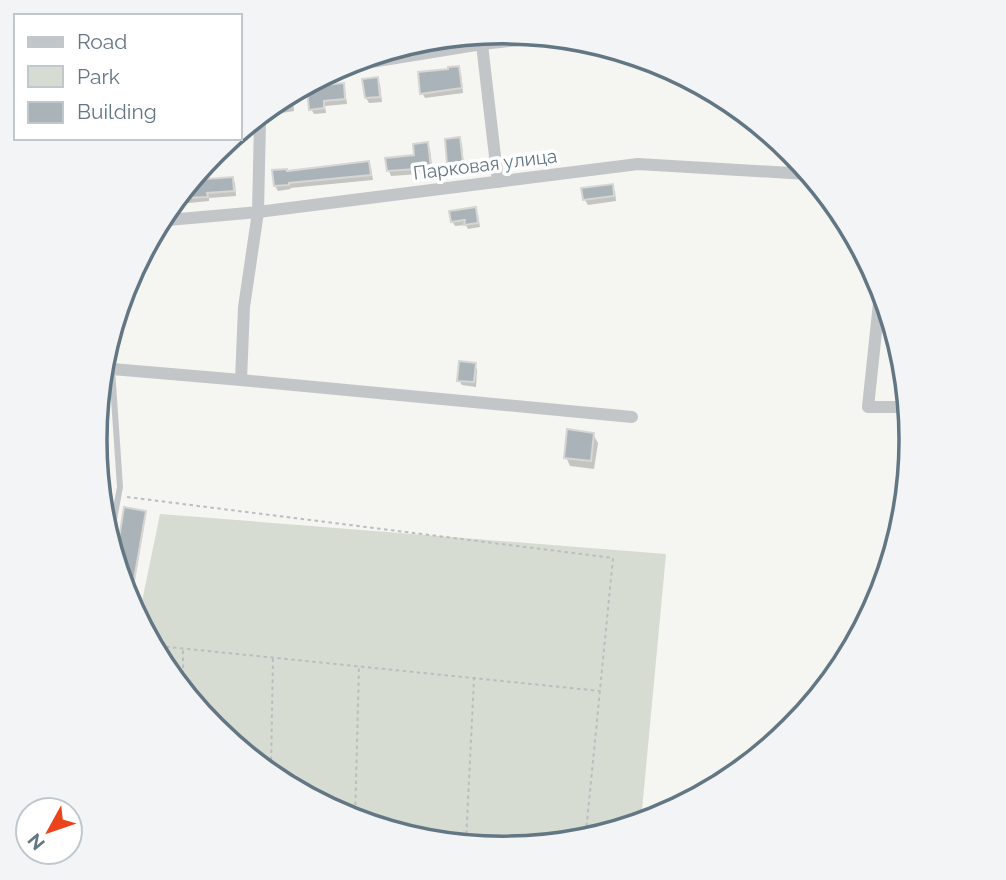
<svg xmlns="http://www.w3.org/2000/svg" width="1006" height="880" font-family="Raleway,sans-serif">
<rect width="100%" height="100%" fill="#f5f5f1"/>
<path fill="#d6dcd2" d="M160,514L666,554L641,821L503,848L346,817L214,729L139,616Z"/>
<g fill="#0003">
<path d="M458,68L461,73L463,93L425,98L422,93Z"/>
<path d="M377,79L380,84L382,102L369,103L366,98Z"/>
<path d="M343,84L345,89L347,104L325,106L326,113L314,114L311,109Z"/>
<path d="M293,99L294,111L282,113L279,108Z"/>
<path d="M459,139L462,144L464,167L452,169L449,164Z"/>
<path d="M427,144L430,149L433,173L391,176L389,171L416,157Z"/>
<path d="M369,162L371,167L373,180L290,188L291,189L278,191L275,186L287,173Z"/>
<path d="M204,172L207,181L232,178L235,183L236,196L209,198V201L179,204L193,183Z"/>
<path d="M612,186L615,191L616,201L588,205L585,200L583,189Z"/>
<path d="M475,209L478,214L480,227L468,229L466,225L455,226L452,221Z"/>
<path d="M475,365L477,370L476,387L462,385L459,380Z"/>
<path d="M593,434L598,443L594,469L570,466L566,457Z"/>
<path d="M126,509L145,513L146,514L131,604L125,596L118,556Z"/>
</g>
<g fill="#aab3b8" stroke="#d6d6d4" stroke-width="2">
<path d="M459,66L462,88L420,94L418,72L448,69V67Z"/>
<path d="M378,77L380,97L365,98L362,79Z"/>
<path d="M344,83L345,99L324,101V108L309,110L307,89L311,86Z"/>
<path d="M460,137L463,163L447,164L445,139Z"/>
<path d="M428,142L431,168L387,171L385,158L414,155L413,144Z"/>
<path d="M369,161L371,175L289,183V185L274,186L272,170L287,169V171Z"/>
<path d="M204,166L206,179L233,177L234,191L207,193L208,197L183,198Z"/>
<path d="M613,184L614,196L583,200L581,188Z"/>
<path d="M476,207L478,223L464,225L465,220L451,222L449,211Z"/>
<path d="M459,361L476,363L474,382L457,381Z"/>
<path d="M567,429L594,433L591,461L564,458Z"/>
<path d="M124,507L146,511L130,603L125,596L117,551Z"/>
</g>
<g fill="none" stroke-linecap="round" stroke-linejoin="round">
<g stroke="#bbbec0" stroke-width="2" stroke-dasharray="3.5 3.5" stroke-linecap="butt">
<path d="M127,497L613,558L586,832"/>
<path d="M159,646L600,691"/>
<path d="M183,682V649"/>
<path d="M271,767L273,658"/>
<path d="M355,819L359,667"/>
<path d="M466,841L474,679"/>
</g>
<path stroke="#c2c6c9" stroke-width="6" d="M111,369H112L120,487L112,530"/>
<g stroke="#c2c6c9" stroke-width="12">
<path d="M481,36L498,182"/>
<path d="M340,67L482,44L538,38"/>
<path d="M168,220L258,212L638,164L807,174"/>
<path d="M881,284L868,407H905"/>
<path d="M112,369L241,380L632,417"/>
<path d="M241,380L244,307L258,212L260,121"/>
</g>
</g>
<g text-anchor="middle" stroke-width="7" stroke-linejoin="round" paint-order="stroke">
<g font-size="19" fill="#627684" stroke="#fff">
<text transform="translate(485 164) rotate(-7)" y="7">Парковая улица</text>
</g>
</g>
<path d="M0 0H1006V880H0ZM107 440a396 396 0 1 1 792 0a396 396 0 1 1-792 0Z" fill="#f2f4f5" fill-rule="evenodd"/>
<path fill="none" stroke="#627684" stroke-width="3.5" d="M107 440a396 396 0 1 1 792 0a396 396 0 1 1-792 0Z"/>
<rect x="14" y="14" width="228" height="126" fill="#ffffff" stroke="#c0c8ce" stroke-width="2"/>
<rect x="28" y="37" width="35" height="10" fill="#c2c6c9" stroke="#c0c8ce" stroke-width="2"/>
<text x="77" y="49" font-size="21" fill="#627684">Road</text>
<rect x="28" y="66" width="35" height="21" fill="#d6dcd2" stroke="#c0c8ce" stroke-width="2"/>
<text x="77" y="84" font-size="21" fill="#627684">Park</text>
<rect x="28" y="102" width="35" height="21" fill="#aab3b8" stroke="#c0c8ce" stroke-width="2"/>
<text x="77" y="119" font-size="21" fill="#627684">Building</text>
<g transform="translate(49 831) rotate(230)"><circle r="33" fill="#ffffff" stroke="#c0c8ce" stroke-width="2"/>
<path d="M0-5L12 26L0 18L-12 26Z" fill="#eb441b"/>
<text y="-10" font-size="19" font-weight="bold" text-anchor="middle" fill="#627684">N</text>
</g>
</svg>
